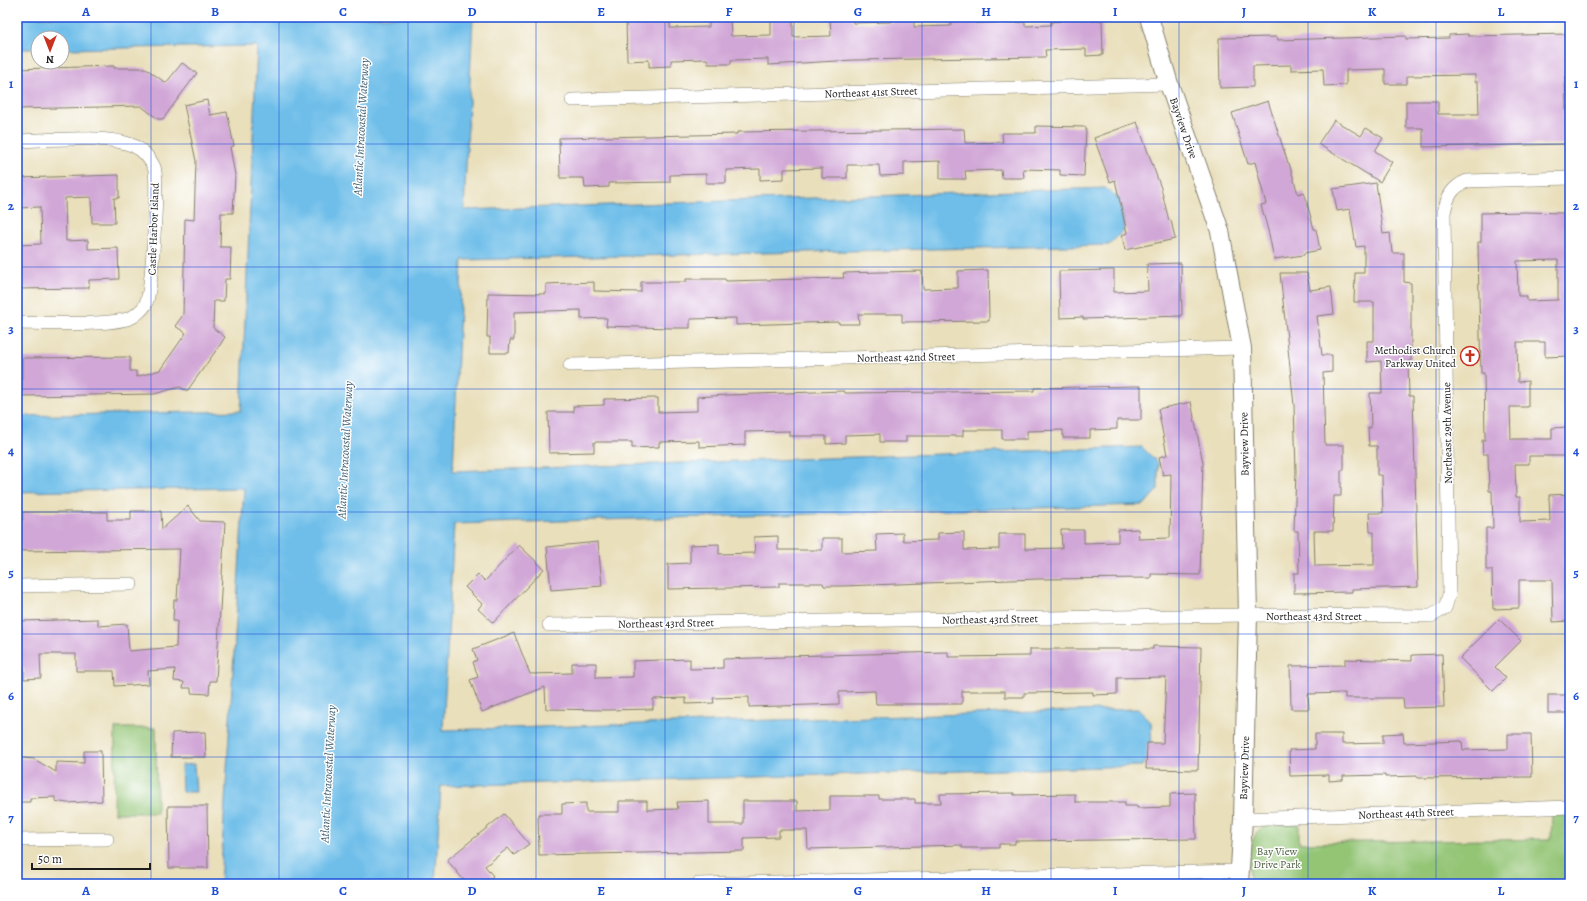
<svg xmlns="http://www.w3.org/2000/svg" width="1587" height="901" font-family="Alegreya,serif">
<rect width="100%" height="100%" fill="#fff"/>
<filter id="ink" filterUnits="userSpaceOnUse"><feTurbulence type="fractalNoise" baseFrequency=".025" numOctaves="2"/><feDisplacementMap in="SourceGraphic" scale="8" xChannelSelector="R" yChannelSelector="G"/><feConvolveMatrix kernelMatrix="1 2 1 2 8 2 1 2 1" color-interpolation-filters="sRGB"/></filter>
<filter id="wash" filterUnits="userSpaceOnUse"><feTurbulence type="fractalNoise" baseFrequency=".012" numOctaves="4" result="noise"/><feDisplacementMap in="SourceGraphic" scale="16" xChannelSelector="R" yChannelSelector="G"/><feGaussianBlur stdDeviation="0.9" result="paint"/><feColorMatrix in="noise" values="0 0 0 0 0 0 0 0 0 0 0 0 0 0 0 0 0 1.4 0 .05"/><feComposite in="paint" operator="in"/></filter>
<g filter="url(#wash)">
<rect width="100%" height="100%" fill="#e9dfbb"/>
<g fill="#93c575" stroke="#587048">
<path d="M115,728H156L157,813H114Z"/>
<path d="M1552,815H1570V884H1250C1250,865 1244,833 1268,826C1277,824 1289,825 1299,824V843L1551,839Z"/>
</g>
<g fill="#6ebee9" stroke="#456d82">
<path d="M17,17H473L464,210L1105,188L1121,200L1124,230L1109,245L462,260L453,471L1142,447L1158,463V489L1144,505L454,524L443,730L1138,709L1151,722L1152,753L1142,766L441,786L435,884H220L244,488L17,492V416L241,411L257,46L62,49V38H38V49H17Z"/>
<path d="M194,764L196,792H182L181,765Z"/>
</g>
<g id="blocks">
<g fill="#d1a7d7" fill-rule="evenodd">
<path d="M646,17H670V28L709,27V18L730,17L731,36L771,35V17H793V37L831,36L830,17H853V23L892,22L891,17H914V27L951,26V17H975V23L1025,22V26L1051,25V22L1060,21L1059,17H1092V21L1102,20L1103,55L1086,56V49L1045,50L1046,57L854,60L768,65V59L731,60V64H708L707,59L671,60V66L649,67V60L627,61L626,21H646Z"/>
<path d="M1468,34V36L1570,34V77H1565L1566,111H1570V144L1423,147V128H1406V101H1438V114H1479L1478,82H1475V75L1407,76V84H1385V69L1346,70V85L1324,86L1323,69L1291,70V65L1253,66V87L1220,88L1219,38L1277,37L1278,40L1406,36V39L1449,38V35Z"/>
<path d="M182,63L197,73L163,119H158L141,106L17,109V69L114,66V68H145L166,83Z"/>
<path d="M207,100L210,115L227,112L234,146L230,147L235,175L233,213H221L220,247H231L230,279H225L224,301H214L213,328L225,337L220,345L187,391L180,387L154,394L22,396V358L130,357V371H136V377L160,370L186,333L175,326L183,315L185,219L194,220L196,161L184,105Z"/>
<path d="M1268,101L1288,163H1289L1298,194L1304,192L1314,229H1316L1320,250L1304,253V255L1274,259L1269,234L1261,205L1266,204L1255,162L1248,164L1232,113Z"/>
<path d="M1334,120L1361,136L1366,128L1383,138L1375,151L1392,162L1380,182L1318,144Z"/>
<path d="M1137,122L1161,188L1169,221L1171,220L1175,239L1125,250L1122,235L1127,233L1115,180L1110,182L1094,138Z"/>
<path d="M1036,126L1086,127L1084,176L1060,175V170L1023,169L1024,178H1002L1001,170L965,171L966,179H940V161L904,162V175L880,176L879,165H847V178H822V168L784,169V179L760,180V169L726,170V183H706V174L670,175V182L609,183V187L585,188L584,178H560L559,138L737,134V132L964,129L965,143L1003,142L1002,133H1036Z"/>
<path d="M119,175V198H114L115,223H92L91,197L65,198L66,241L88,240V249L118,248L119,279L89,280V288L17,289V245L41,244L40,207L17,208V178Z"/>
<path d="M1376,183L1383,234L1390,233L1392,253H1404V282L1411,283V361H1408L1409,396H1413L1418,587L1352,589V592L1294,593V573H1299L1298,531H1294L1296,471L1294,405L1280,273H1307L1310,290L1331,287L1334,314L1317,316L1322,355H1332V372L1323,373L1325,445H1344V470H1341V496H1334L1333,531H1314L1315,566L1374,565V532H1370L1369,513H1383L1382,475H1377V446H1369L1368,428H1371L1370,393H1382L1381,361L1367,362V341H1374V302H1354L1355,273H1364V246L1356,247L1350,209L1337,211L1333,189Z"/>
<path d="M1525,212L1565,213V239H1570V356L1545,357V342H1517L1518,382L1528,381V407H1510L1511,439H1552V428L1570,427V456H1529V464H1515L1516,497H1520V522L1550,521L1549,495L1570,494V621L1553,622L1552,580H1519V608L1493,609L1492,570H1486V528H1493L1492,491H1489L1488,454H1483L1482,440H1485L1484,373H1481L1479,298L1478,242H1481V213ZM1558,260V300L1527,301V296H1518L1517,261Z"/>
<path d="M1181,263L1182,316L1083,319V317L1060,318L1059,271L1114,270V292L1148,291L1147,264Z"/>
<path d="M988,270L989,321L902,322V314H858L859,324H839V322L736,325V318L690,319V328H671L606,326L607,318L581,319V310L514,312V340H510L509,353H490V337H487L488,293L546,294V284L594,282V291L641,292V282H686V279H725L726,281L844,278L843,273L922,271L923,289L958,288V271Z"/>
<path d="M1141,386V420H1117V429L1090,430V438H1063V430L1027,431V439H1002V430H963V436H906V442H880V434L845,435V443L826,444V436H789V431L745,432V445L699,447V441L659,442V447L632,448V442H594V452L549,453L548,412H574L573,406L604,405V399L658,398V412L697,411V397L727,395L844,391L845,393L1034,391V388Z"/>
<path d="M1191,402L1203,463L1200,575L1151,574V578L1038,579L842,586H824L823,583H779V587L668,589V564L690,563V545L719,544V554L755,553L754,537L778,536V550H822V538H842V552L877,551L876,534L903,533V541L938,540V533L964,532V550L999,549V534H1025V549L1062,548L1061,530H1084V543L1118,542V530L1138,529L1139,539L1170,538L1171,474L1163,475L1159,457L1167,455L1158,409Z"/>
<path d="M188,506L200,521L225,522L216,681H210L209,694L191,693V688H183L184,682L174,681L175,669L148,671L149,684L115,686L114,671H76V654H40L41,678L24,679V667L17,668V633H22L21,621L98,619V626L127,624L129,651L176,647L177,621H173L174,600H177L180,549L17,551V520H23V512H107V520H131V511H161L162,529Z"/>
<path d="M598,542L602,586L551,590L547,547Z"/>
<path d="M519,545L544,569L493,623L478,609L482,604L465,587L478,574L485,581Z"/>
<path d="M1499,619L1521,641L1495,667L1506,678L1493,691L1460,658Z"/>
<path d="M514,633L530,674L572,673V663H596V678L633,677V661L690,659V669L723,668V659L784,657V656L948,652V657L1030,656V649H1153V646L1201,647L1198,770L1146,769L1147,743H1163L1166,677L1117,678V694L1093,695V692L1024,693V697H1005V691H962V704H876L875,691L839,692V704L749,707V697L713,698L714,703L686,704V698L653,699V709L607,710L546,709L545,687L482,712L470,680L478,677L473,662L477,660L473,649Z"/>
<path d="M1442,654L1444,707L1404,708L1403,698H1345V693L1308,694L1309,709H1291L1290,666L1345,665V659L1412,661V655Z"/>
<rect x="1548" y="695" width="22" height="18"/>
<path d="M205,732L206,757H171L172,733Z"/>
<path d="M1403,733L1404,743L1462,741L1463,750L1508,749V734H1531L1532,777L1417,778V776L1385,777V775L1343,776V780L1329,781V775L1290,776L1289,750L1315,749V734H1342V744L1383,743V734Z"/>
<path d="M84,751H101L102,801L67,803L55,801V797L30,798V802H17V760L23,758L34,759L56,772V762L84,763Z"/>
<path d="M1014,793V795L1075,794V802H1125V806H1137V808L1170,807V794L1195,793L1196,839L1015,841V844H999V848H962V845L808,849L807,830H779V837L744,838V851L539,855L538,814H562V804L586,803V812H619V801H647V810L678,809L677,802L709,801V824H743V801H797V811L830,810V796H879V799H915V803H941L940,794Z"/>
<path d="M168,806H207L208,868H169Z"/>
<path d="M504,814L529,844L514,855L508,848L485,866L493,876L483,884H467L447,860Z"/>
</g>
</g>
</g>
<g filter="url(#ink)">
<use href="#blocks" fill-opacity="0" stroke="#827e6c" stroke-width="1"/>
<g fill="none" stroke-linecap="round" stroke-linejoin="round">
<g stroke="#827e6c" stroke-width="14">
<g id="street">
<path d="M572,100L1169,84"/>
<path d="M17,141C47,140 109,134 134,146C143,150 150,159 154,167C159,179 152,290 146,303C145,307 138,313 134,316C118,327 40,323 17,323"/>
<path d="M570,365L1242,348"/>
<path d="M17,586L131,584"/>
<path d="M549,625L1248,615L1431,616L1445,608L1449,595L1444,213C1447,197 1452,187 1467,181L1570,178"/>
<path d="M1243,819L1570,807"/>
<path d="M17,840L107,839"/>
<path d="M698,884L1239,871"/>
</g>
</g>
<g stroke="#827e6c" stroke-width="20">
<path id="secondary" d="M1149,17L1169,84L1220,231L1242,348L1248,615L1243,819L1239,884"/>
</g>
<use href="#street" stroke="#fff" stroke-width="13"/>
<use href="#secondary" stroke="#fff" stroke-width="18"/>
</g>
</g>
<path fill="none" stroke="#1d4ed8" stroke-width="1" stroke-opacity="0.55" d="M151,17V884M279,17V884M408,17V884M536,17V884M665,17V884M794,17V884M922,17V884M1051,17V884M1179,17V884M1308,17V884M1436,17V884M17,144H1570M17,267H1570M17,389H1570M17,512H1570M17,634H1570M17,757H1570"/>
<defs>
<g id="church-ring" transform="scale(1)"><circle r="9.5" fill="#fff" stroke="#c8321e" stroke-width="1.5"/><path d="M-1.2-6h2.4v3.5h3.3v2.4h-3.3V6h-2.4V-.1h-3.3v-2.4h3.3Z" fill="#c8321e"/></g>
</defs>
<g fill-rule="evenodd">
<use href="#church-ring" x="1470" y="356"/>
</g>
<g text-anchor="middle" stroke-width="3" stroke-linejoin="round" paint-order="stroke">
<g font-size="11" fill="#1c1c1c" stroke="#fff">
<text transform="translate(871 92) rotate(-2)" y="4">Northeast 41st Street</text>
<text transform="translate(1184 128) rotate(71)" y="4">Bayview Drive</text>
<text transform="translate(153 229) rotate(-88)" y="4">Castle Harbor Island</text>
<text transform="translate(906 357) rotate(-1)" y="4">Northeast 42nd Street</text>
<text transform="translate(1447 433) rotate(-91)" y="4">Northeast 29th Avenue</text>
<text transform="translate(1244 444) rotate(-91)" y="4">Bayview Drive</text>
<text x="1314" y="620">Northeast 43rd Street</text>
<text transform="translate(990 619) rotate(-1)" y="4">Northeast 43rd Street</text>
<text transform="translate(666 623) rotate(-1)" y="4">Northeast 43rd Street</text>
<text transform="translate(1244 768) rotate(-88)" y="4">Bayview Drive</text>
<text transform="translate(1406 813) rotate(-2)" y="4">Northeast 44th Street</text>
</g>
<g font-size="11" fill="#1c1c1c" stroke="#fff" text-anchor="end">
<text x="1456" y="354">Methodist Church<tspan x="1456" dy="13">Parkway United</tspan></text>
</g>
<g font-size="11" fill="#4c6040" stroke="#fff">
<text x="1277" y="855">Bay View<tspan x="1277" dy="13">Drive Park</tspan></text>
</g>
<g font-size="12" font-style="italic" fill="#3d5d6e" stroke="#fff">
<text transform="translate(361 127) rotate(-87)" y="4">Atlantic Intracoastal Waterway</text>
<text transform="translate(345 450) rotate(-87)" y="4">Atlantic Intracoastal Waterway</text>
<text transform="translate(328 774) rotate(-87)" y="4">Atlantic Intracoastal Waterway</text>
</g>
</g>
<rect width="1587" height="901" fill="none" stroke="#fff" stroke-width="44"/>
<g transform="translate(50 50) rotate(180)"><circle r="19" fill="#ffffff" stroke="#a4a4a4"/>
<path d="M0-3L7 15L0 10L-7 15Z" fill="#c8321e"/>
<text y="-6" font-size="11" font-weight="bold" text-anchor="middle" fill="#1c1c1c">N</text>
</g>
<path d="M32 863v6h118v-6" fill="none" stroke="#1c1c1c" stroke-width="2"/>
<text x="38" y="863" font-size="12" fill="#1c1c1c" stroke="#ffffff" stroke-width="3" paint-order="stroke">50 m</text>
<rect x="22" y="22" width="1543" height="857" fill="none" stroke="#1d4ed8" stroke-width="1.5"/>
<g font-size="13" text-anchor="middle" font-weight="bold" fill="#1d4ed8">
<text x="86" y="16">A</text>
<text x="215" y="16">B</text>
<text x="343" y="16">C</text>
<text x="472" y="16">D</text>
<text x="601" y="16">E</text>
<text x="729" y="16">F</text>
<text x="858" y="16">G</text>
<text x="986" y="16">H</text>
<text x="1115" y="16">I</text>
<text x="1244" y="16">J</text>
<text x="1372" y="16">K</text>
<text x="1501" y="16">L</text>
<text x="11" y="88">1</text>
<text x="1576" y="88">1</text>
<text x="11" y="210">2</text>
<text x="1576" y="210">2</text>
<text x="11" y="333">3</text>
<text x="1576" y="333">3</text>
<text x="11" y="455">4</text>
<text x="1576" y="455">4</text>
<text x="11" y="577">5</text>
<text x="1576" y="577">5</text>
<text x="11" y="700">6</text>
<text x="1576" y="700">6</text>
<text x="11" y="822">7</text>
<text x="1576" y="822">7</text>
<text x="86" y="895">A</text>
<text x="215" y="895">B</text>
<text x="343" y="895">C</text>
<text x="472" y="895">D</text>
<text x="601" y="895">E</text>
<text x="729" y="895">F</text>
<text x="858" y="895">G</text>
<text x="986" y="895">H</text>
<text x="1115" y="895">I</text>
<text x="1244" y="895">J</text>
<text x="1372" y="895">K</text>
<text x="1501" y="895">L</text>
</g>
</svg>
